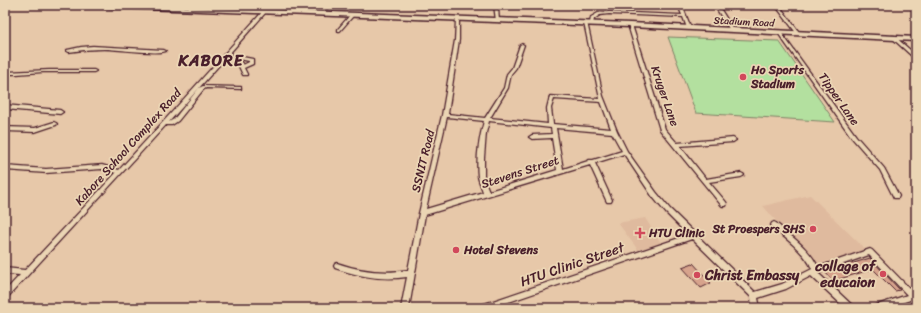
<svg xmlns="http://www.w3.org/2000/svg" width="921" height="313" font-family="Sriracha,sans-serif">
<rect width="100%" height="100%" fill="#e7c8a9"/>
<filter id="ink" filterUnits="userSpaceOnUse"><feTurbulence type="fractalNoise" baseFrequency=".025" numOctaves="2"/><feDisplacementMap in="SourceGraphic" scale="8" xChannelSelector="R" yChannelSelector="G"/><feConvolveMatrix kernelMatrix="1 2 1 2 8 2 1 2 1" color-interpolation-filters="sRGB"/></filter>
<g filter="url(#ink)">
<g fill="#dfba9e">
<path d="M810,195L867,251L815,265L763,206Z"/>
<path d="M645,218L661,243L638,250L618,223Z"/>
</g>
<path fill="#b3e09f" stroke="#7e8065" d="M668,37L779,41L835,122L696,113Z"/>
<g fill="#d7a38c" stroke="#4a1f2b">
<path d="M870,258L900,290L895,291L873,269L833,281L825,272Z"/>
<path d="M693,263L711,283L701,288L682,267Z"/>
</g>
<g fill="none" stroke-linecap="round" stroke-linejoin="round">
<g stroke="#4a1f2b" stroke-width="2.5">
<g id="street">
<path d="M494,5H498L499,22L496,21Z"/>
<path d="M678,5H682L691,28L690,29H688L687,28L683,17L609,14L600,15L594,19L593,24H592L590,23L591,17L598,13L609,12L682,15Z"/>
<path d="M714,5H718L733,29L732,30H730Z"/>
<path d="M775,5H779L799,32V34H797Z"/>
<path d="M264,10L267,11L169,122L174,119L199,88L203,86L239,87H241V89L206,88L203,90L178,121L172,125H166L7,298L5,299V291L20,275L5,274V268L25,270L116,173L102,169L46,173L5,170V166L46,169L102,165L119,170L163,122Z"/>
<path d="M351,14L354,15L340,31H338V29Z"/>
<path d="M456,18L459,19V40L448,114L485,118L504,88L507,74L512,68L520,45L522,44L524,45L516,68L511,74L508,88L490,118L548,124L547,108L550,96L600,99L584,23L586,22H587L603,96L617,131L627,151L656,192L670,209L755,292L782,284L812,269C806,253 785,238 772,227L771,225L772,223L774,222L776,223C791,236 810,249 818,267L870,249L872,250L913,292L915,297L913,299L887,308H873L874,306L907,295L869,255L818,273L853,306L854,308H845L811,276L786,289L758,298L760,308H752L751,297L692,239L491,308H477L478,306L481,305L688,235L666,213L652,196L624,154L595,163L612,200L611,202H607L606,200L590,165L425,215L409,308H401L407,277C382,281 358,276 335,268L334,266L335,264L337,263C360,271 384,274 408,270L419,213L442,115L455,40ZM554,99L601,102L611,129L553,124L551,108ZM447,117L484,121C479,139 476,159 478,177C479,182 482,188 483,192L426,209ZM489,121L551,128L552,134L532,135L529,137L532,139L552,138L557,170L489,191L484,179V158L486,133ZM556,128L612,133L622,151L593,160H589L588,161L563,169Z"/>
<path d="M629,24H631L632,25L665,129L677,143L733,138L736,140L733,142L680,146L706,179L741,173L743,174L744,175L743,176L741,177L709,182L726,202L727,204L726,206H722L660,130L628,25Z"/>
<path d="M778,31H780L856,136L884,168L899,196L898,198H894L880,170L852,138L778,33Z"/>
<path d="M892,36H894L916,55V58H914L892,38Z"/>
<path d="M93,46L164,50L166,51C157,55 116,49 104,49C92,49 81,50 69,52L67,51V50L81,47Z"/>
<path d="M232,55L253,59V64L244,68L247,74V75H243L237,62L232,56ZM239,59L249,61V62L243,65Z"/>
<path d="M49,70H94L96,71L94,72H43L17,74H5V72Z"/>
<path d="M5,105L60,110L63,112L60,114L5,109Z"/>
<path d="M54,122L56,123L57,124L56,125L35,132L5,131V127L35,128Z"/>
</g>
</g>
<g stroke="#4a1f2b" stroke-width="3">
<path id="secondary" d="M89,5H141L630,23L916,37V41L630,27L92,7Z"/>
</g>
<use href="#street" fill="#ebd5b4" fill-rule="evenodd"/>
<use href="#secondary" fill="#ebd5b4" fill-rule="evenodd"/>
</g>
</g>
<g fill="#d1495b" stroke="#ebd5b4" stroke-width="1.5">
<circle cx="743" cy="77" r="4"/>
<circle cx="813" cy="229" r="4"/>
<path d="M638 227h4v4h4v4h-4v4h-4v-4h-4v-4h4z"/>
<circle cx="456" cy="250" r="4"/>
<circle cx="883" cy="274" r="4"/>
<circle cx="697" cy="275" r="4"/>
</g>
<g text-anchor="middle" stroke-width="3.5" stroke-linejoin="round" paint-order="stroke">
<g font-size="10" fill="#4a1f2b" stroke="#ebd5b4">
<text transform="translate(744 21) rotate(3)" y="4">Stadium Road</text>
</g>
<g font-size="12" font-weight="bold" fill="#4a1f2b" stroke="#ebd5b4" text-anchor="start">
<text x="751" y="74">Ho Sports<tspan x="751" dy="14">Stadium</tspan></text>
<text x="805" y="233" text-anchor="end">St Proespers SHS</text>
<text x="649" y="237">HTU Clinic</text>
<text x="464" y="254">Hotel Stevens</text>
</g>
<g font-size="12" fill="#4a1f2b" stroke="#ebd5b4">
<text transform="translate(665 96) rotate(71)" y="4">Kruger Lane</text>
<text transform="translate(839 99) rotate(55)" y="4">Tipper Lane</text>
<text transform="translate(128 147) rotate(-48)" y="4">Kabore School Complex Road</text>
<text transform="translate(423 161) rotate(-76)" y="4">SSNIT Road</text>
<text transform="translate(520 172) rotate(-18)" y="4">Stevens Street</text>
</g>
<g font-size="14" fill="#4a1f2b" stroke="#ebd5b4">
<text transform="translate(572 264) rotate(-19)" y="5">HTU Clinic Street</text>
</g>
<g font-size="14" font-weight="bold" fill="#4a1f2b" stroke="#ebd5b4" text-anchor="end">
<text x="875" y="271">collage of<tspan x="875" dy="16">educaion</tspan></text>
<text x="705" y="280" text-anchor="start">Christ Embassy</text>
</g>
<g font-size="16" font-weight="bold" letter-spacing="1" fill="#4a1f2b" stroke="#ebd5b4">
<text x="211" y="66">KABORE</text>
</g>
</g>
<rect width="921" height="313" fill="none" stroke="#ebd5b4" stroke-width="20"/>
<rect x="10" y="10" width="901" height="293" fill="none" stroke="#4a1f2b" stroke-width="1.5" filter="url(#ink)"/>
</svg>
